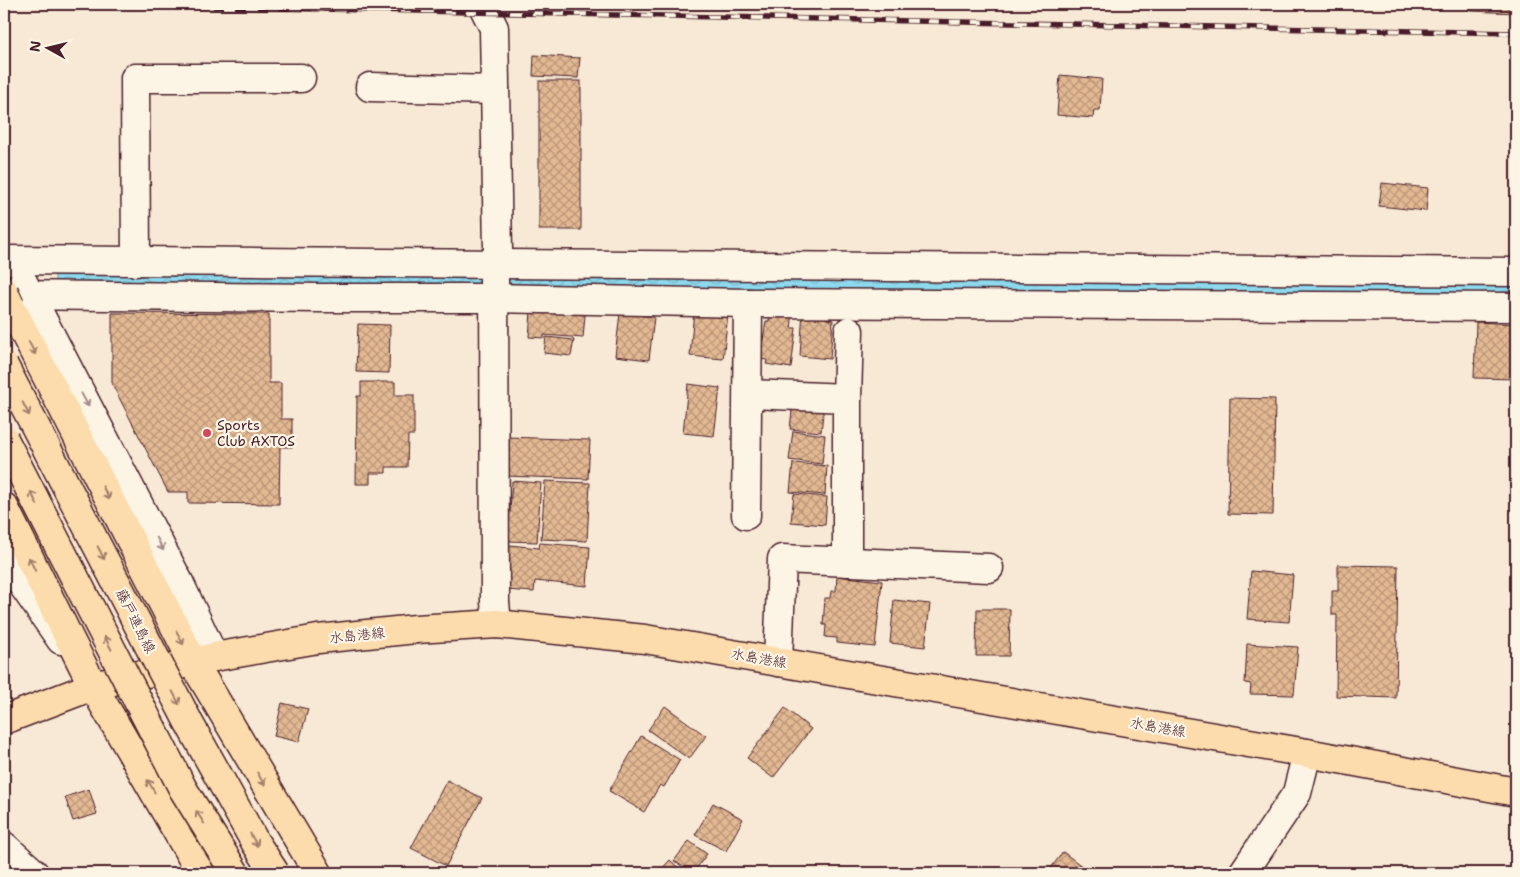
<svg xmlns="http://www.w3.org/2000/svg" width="1520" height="877" font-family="'Shantell Sans','Klee One',sans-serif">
<defs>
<pattern id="water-waves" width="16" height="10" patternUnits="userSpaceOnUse" patternTransform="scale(1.25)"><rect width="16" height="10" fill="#8dd9ed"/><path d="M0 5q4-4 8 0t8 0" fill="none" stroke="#7bbacb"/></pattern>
<pattern id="building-cross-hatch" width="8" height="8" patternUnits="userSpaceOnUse" patternTransform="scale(1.25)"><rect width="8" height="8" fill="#e3b993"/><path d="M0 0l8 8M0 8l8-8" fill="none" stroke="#ba9678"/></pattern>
</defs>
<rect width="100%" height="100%" fill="#f7e9d5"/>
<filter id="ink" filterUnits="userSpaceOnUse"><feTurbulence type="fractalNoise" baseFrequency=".02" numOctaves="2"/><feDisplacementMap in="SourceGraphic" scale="10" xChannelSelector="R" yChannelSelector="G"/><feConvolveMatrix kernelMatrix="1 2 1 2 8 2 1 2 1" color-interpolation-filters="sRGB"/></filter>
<g filter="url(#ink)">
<path fill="url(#water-waves)" stroke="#728f9f" d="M55,275L1516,285V295L55,284Z"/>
<g fill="url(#building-cross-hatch)" stroke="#4a1f2b">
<path d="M1470,4H1516V13L1470,11Z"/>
<path d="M534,55L580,58L578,78L533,76Z"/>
<path d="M1060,75L1102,79L1100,110H1094L1093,118L1057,115Z"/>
<rect x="539" y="81" width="42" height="149"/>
<path d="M1382,183L1428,188L1426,211L1379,206Z"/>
<path d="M694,310L728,314L723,359L690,356Z"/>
<path d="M770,310L793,313L791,328H796L791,368L766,364L767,360L760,359L766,321H769Z"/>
<path d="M803,310L827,312L826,319L833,320L830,359L800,356Z"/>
<path d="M531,311L585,315L583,338L544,335V338L529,337Z"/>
<path d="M112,313L269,314V383H281V419H292V447H280L279,504L188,503V492H168L112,384Z"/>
<path d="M620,313L654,317L649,360L615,356Z"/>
<path d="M1476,322L1516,324V379L1474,378Z"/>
<path d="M358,324L390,325L389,373L356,372Z"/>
<path d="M546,337L574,340L571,356L544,353Z"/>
<path d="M361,382H395V395H414V435H408L407,467H386V473H370V484H356L357,396H361Z"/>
<path d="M688,384L720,388L714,436L683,433Z"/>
<path d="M1514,391H1516V432L1511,431Z"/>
<path d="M1230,398L1275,399L1273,515L1228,514Z"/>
<path d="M793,401L824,405L821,432L790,429Z"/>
<path d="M793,431L825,435L822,464L789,460Z"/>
<path d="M507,437L590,440L588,479L505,476Z"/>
<path d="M793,463L827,466L825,495L790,492Z"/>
<path d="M512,481L541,483L537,542L508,541Z"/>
<path d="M545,481L590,483L587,541L541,539Z"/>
<path d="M794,494L827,497L825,525L791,522Z"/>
<path d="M540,543L590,547L587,586L535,581L534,592L506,590L510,545L539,548Z"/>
<path d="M1338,565L1398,566L1396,698L1336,696L1337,615H1332V591H1338Z"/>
<path d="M1251,571L1293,575L1289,622L1247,619Z"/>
<path d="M837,576L882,581L875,647L837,643V638L825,637L826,625H823L825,598H830L831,591H836Z"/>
<path d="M894,600L930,604L925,647L890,643Z"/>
<path d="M977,609H1010L1009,656H976Z"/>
<path d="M1247,644L1298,647L1294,695L1250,694L1251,684L1245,683Z"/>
<path d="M282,703L308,709L299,742L274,736Z"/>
<path d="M665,706L706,736L689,759L648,730Z"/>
<path d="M785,708L811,729L773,778L747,758Z"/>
<path d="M641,736L680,760L664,787L660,785L644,812L609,791Z"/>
<path d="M447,780L482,798L446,866L411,848Z"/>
<path d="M89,789L97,814L73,821L65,797Z"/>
<path d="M713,803L743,819L726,851L695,835Z"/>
<path d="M689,841L707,854L693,873L674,861Z"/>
<path d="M1063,852L1083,867L1079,873H1047Z"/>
<path d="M670,860L684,873H658Z"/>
</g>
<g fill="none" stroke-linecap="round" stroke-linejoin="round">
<g stroke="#4a1f2b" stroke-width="31">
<g id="minor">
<path d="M482,4L494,28L498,251L494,264L495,602L497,624"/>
<path d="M370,87L495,90"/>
<path d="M4,260L1516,272"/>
<path d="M136,262L135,78H301"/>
<path d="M23,282L179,582L214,657"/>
<path d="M4,295L320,298H495L748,303L1516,307"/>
<path d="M748,394L847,398L849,331"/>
<path d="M746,515L748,303"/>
<path d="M4,548L22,584L61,640"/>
<path d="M847,562V398"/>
<path d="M778,662L782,559L989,568"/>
<path d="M4,846L34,873"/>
<path d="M1243,873L1297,793L1307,753"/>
</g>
</g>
<g stroke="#4a1f2b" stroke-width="31">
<g id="major">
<path d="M10,305L193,662L318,873"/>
<path d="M4,507L93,686L201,873"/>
<path d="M4,720L93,686L214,657L318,639L416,629L497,624L645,639L1307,753L1516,792"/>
</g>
</g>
<use href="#minor" stroke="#fcf5e5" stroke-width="28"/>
<use href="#major" stroke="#fcdcac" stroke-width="28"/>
<g stroke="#4a1f2b" stroke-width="5.5">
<path id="rail" d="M70,4L1516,33"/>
</g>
<use href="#rail" stroke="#fcf5e5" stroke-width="4" stroke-dasharray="11" stroke-linecap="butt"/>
<g stroke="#4a1f2b" stroke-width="31" stroke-linecap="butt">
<g id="major-bridge">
<path d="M4,292L10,305"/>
<path d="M4,366L189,723L255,842L275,873"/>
<path d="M4,439L183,789L235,873"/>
</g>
</g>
<use href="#major-bridge" stroke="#fcdcac" stroke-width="28"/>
</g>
<defs><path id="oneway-shaft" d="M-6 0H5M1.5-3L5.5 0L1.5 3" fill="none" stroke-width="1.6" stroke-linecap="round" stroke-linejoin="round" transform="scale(1.25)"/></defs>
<g stroke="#a37e6c">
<use href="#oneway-shaft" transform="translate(32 348) rotate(63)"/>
<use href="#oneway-shaft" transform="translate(26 409) rotate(63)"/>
<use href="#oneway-shaft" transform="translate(106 493) rotate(63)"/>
<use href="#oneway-shaft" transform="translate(34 498) rotate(-117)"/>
<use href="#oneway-shaft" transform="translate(101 553) rotate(63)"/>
<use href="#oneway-shaft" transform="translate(32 564) rotate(-116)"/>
<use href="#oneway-shaft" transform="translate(180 638) rotate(63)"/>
<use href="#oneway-shaft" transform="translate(108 643) rotate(-117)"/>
<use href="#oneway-shaft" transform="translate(176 698) rotate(63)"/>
<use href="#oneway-shaft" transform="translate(261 779) rotate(60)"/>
<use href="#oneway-shaft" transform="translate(151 786) rotate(-120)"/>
<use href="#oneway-shaft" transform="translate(200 817) rotate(-122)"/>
<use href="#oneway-shaft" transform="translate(254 840) rotate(60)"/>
</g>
<g stroke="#a38a88">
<use href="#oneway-shaft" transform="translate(85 400) rotate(62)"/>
<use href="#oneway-shaft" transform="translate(160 544) rotate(63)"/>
</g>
</g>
<circle fill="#d1495b" stroke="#fcf5e5" stroke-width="2" cx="207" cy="433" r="5"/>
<g text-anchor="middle" stroke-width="4.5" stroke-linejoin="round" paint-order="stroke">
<g font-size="14" fill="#4a1f2b" stroke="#fcf5e5" text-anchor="start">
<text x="217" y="430">Sports<tspan x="217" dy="16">Club AXTOS</tspan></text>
</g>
<g font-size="14" fill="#4a1f2b" stroke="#fcf5e5">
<text transform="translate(136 621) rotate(63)" y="5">藤戸連島線</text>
<text transform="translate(357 635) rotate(-6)" y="5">水島港線</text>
<text transform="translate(759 658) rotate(10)" y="5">水島港線</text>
<text transform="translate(1158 727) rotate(10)" y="5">水島港線</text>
</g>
</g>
<rect width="1520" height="877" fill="none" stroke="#fcf5e5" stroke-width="20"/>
<rect x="10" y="10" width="1500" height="857" fill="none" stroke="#4a1f2b" stroke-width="2" filter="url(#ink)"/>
<g transform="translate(48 48) rotate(278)" stroke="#fcf5e5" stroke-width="4" paint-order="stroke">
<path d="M0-4L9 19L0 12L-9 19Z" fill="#4a1f2b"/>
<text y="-8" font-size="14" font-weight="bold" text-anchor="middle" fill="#4a1f2b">N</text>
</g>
</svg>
